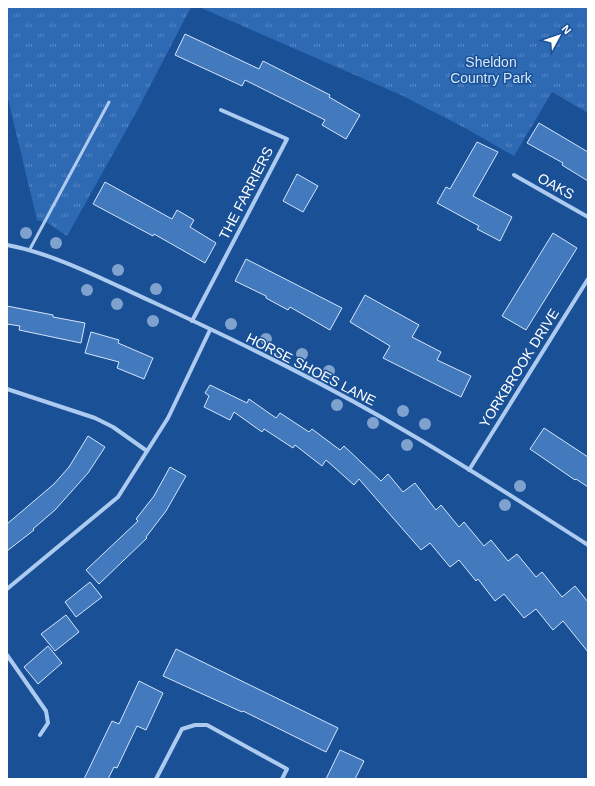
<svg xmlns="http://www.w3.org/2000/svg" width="595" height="786" font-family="Helvetica,sans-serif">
<defs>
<pattern id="park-tufts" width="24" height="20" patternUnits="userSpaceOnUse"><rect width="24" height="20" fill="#2e6ab4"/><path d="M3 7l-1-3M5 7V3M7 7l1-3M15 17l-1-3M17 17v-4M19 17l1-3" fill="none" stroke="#5888c3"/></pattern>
</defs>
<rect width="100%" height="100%" fill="#1a5096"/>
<g fill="url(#park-tufts)">
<path d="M7,7H191L138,109L67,236L48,223L37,220L7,95Z"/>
<path d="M199,7H588V113L552,92L514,156L465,128L401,95Z"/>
</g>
<g fill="#4379bd" stroke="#d4e6fb">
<path d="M185,34L259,69L263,61L330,95L329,97L360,115L346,139L322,125L325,120L245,80L242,86L175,55Z"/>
<path d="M539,123L588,152V181L562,165L563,163L527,143Z"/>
<path d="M477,142L498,152L473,196L512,217L500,241L477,229L479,226L437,203L446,187L450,189Z"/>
<path d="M297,174L318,186L303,212L283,201Z"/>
<path d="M105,182L172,219L177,210L194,220L190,227L216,243L205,263L154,234L153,236L93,204Z"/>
<path d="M553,233L577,248L526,330L502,316Z"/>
<path d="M246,259L342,308L330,330L290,307L288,310L266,298V296L235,281Z"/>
<path d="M365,295L419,325L412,337L441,352L437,360L471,376L461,397L383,358L390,346L350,322Z"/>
<path d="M7,306L53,315V317L85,323L81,343L19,330L20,326L7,324Z"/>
<path d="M91,332L119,340L118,343L153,358L144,379L117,368L119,362L85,353Z"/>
<path d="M210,385L247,403L249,399L276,418L280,413L309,432L312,429L340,450L344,446L381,481L388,474L403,492L415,483L436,510L441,505L459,527L464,522L484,546L491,540L508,561L517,554L536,577L542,572L562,597L575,586L588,602V652L563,621L553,630L536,609L524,618L504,594L495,601L478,579L476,581L459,560L450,567L430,543L421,550L359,479L354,485L326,460L322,466L295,445L293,448L264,429L262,432L234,412L230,420L204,407L209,396L205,393Z"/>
<path d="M544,428L588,457V487L576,479L575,480L530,449Z"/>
<path d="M88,436L105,447L88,473L55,510L33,529L34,530L7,551V524L54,484L69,467Z"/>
<path d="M170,467L186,476L166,511L146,537L147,538L99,584L86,570L138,521L136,519L154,496Z"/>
<path d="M90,582L102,597L76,617L65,602Z"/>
<path d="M66,615L79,632L55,651L41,634Z"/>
<path d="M48,646L62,663L38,684L24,667Z"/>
<path d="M176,649L338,728L326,752L243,711L242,712L163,676Z"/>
<path d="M139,681L163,693L146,730L137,726L117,768L114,767L108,779H84L112,721L119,724Z"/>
<path d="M340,750L364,761L355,779H326Z"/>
</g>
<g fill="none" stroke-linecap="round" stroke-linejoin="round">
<path stroke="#adcbf0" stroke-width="3" d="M30,249L109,102"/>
<g stroke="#adcbf0" stroke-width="4">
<path d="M514,175L588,217"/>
<path d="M7,245C57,254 110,283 157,304C243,344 330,386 412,435C472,470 530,508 588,545"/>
<path d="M192,321L287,139L221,110"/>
<path d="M7,389L95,418L113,427L147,451"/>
<path d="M469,470L588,279"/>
<path d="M7,589L118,497L168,418L210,330"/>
<path d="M7,655L46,711L48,723L40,735"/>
<path d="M156,779L182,729L195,725H207L287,769L282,779"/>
</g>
</g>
<g fill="#80a2ce">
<circle cx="26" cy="233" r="6"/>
<circle cx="56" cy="243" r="6"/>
<circle cx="118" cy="270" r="6"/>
<circle cx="156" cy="289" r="6"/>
<circle cx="87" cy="290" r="6"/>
<circle cx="117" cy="304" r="6"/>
<circle cx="153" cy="321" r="6"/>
<circle cx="231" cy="324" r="6"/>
<circle cx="266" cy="339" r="6"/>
<circle cx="302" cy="354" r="6"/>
<circle cx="329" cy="371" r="6"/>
<circle cx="337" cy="405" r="6"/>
<circle cx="403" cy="411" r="6"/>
<circle cx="373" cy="423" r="6"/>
<circle cx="425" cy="424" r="6"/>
<circle cx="407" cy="445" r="6"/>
<circle cx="520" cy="486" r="6"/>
<circle cx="505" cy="505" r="6"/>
</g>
<g text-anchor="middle" stroke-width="3" stroke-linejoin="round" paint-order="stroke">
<g font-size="14" fill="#d4e6fb" stroke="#1a5096">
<text x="491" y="67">Sheldon<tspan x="491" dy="16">Country Park</tspan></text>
</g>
<g font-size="14" fill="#fff" stroke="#1a5096">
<text transform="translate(556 186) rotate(29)" y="5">OAKS</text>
<text transform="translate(246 193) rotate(-63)" y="5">THE FARRIERS</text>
<text transform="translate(519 368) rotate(-58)" y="5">YORKBROOK DRIVE</text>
<text transform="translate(311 369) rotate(27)" y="5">HORSE SHOES LANE</text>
</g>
</g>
<rect width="595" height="786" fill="none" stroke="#ffffff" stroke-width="16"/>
<g transform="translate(559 36) rotate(50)" stroke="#1a5096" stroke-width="3" paint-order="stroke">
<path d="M0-3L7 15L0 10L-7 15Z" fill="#ffffff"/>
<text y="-6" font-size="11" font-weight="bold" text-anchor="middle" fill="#ffffff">N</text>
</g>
</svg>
